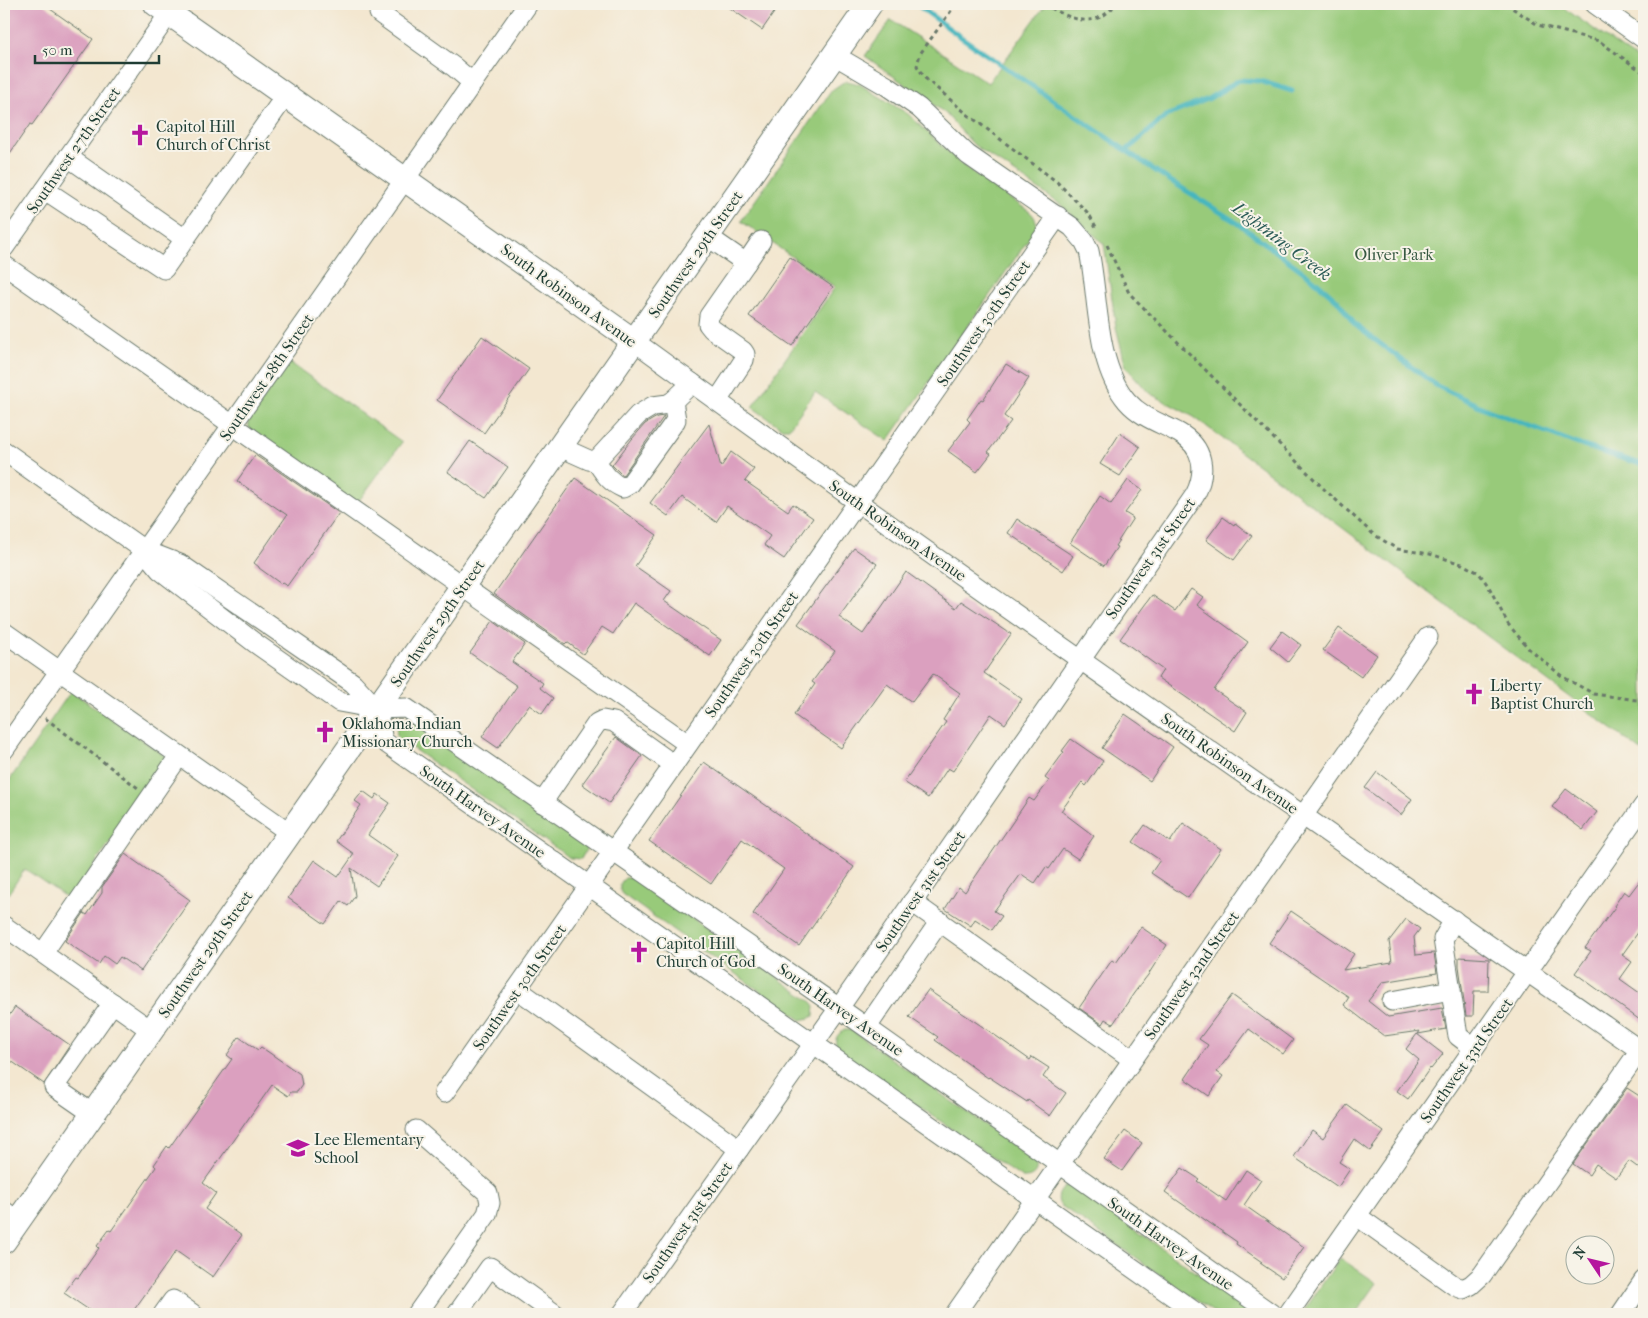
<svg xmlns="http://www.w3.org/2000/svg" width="1648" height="1318" font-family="'IM FELL French Canon',serif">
<rect width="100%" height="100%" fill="#f7f3e8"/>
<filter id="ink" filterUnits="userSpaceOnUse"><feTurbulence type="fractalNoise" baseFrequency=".02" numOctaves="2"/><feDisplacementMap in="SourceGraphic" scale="10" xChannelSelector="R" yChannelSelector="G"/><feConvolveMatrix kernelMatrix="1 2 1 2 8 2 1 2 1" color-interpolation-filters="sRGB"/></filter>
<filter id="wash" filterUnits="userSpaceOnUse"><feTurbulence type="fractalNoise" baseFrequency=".0096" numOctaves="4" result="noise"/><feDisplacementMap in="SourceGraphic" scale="20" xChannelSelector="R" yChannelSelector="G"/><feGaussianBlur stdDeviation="1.12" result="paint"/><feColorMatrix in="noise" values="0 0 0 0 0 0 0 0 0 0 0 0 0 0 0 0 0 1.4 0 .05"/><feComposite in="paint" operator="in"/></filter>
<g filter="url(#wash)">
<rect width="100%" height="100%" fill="#f3e7d0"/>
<g fill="#98ca7a" stroke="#5c8457">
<path d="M1046,4H1558L1644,64V753L1194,417L1149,393L1126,367L1116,327L1104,244L1060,204L974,145L945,113L865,56L891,20L988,83Z"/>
<path d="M847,81L859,84L908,114L960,163L984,181L1030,212C1036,218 1037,222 1035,230L888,441L815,392L789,428H782L752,407L835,287L741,221L832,90L842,83Z"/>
<path d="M289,362L402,442L355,506L249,428L248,421Z"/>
<path d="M71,691L168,758L70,900L25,869L4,900V788Z"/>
<path d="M406,721H411L583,841L586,846V850L581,859L570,858L399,739C395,732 396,728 400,722Z"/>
<path d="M625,878H635L812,1002L815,1006L814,1016L810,1018L801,1020L622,894C618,888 620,882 625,878Z"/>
<path d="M845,1030H851L1034,1160C1040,1171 1034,1179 1022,1178L837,1049C834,1040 836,1034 845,1030Z"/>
<path d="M1066,1186L1074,1187L1256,1314H1216L1060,1205C1056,1198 1059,1191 1066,1186Z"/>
<path d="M1340,1258L1377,1283L1355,1314H1302Z"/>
</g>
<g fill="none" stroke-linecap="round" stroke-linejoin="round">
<g stroke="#46b6be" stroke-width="5">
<path d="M916,4L958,35L1166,178L1239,224L1313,279L1338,301L1355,325L1437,386L1488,410L1583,446L1644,465"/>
<path d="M1126,151L1166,116L1208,99L1239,80L1260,81L1292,91"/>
</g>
</g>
<g id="blocks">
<g fill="#dba0bf">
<path d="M4,4H43L93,39L32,125L30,124L4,162Z"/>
<path d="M724,4H780L762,30Z"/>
<path d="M790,257L833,287L792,346L749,316Z"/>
<path d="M482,336L529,369L484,433L437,400Z"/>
<path d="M1006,364L1029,378L1004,416L1011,421L988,452L991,454L977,472L948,451L970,422L967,419L981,399L983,400Z"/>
<path d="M664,416L623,475L621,474L612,465L632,439L645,424L657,417Z"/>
<path d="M709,424L721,467L731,452L754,469L745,481L788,511L793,504L813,518L784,559L764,545L770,536L727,506L716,522L682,497L668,516L650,503Z"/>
<path d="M1120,433L1140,447L1120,476L1100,464Z"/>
<path d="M470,441L508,467L486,498L448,472Z"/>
<path d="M255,455L339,513L287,586L282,583L281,584L259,568V567L254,563L287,515L237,481Z"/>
<path d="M575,478L657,535L635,566L671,591L664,601L721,640L710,656L634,603L613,634L602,627L583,654L567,642L565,644L494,594Z"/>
<path d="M1128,480L1142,490L1125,513L1133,518L1115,546L1117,547L1104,566L1070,543L1100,496L1111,504Z"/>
<path d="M1223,517L1234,525L1235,523L1252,536L1234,560L1206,540Z"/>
<path d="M1017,519L1073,556L1063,571L1008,533Z"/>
<path d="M854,548L877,564L839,617L863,634L906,572L956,608L961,601L1011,634L984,673L1022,699L1005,724L991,714L953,771L948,768L928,798L904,782L946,722L943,720L960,693L933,674L912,702L887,684L841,748L794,715L815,684L812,682L835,651L798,624Z"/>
<path d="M1191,589L1203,597L1197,605L1248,642L1214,690L1247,712L1235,731L1158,678L1163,670L1120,639L1152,595L1175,611Z"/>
<path d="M493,621L525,644L512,662L543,683L540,688L553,698L542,714L529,705L498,748L482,737L517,686L470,653Z"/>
<path d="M1339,628L1377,655L1361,677L1323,650Z"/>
<path d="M1282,631L1301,645L1288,662L1270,647Z"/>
<path d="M1125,714L1173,747L1150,781L1102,748Z"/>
<path d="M616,737L642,756L609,803L582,784Z"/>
<path d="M1071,739L1103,761L1086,786L1082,782L1061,811L1094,836L1078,859L1063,849L1049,869L1046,867L1035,883L1021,874L994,911L1002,916L992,930L975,919L971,926L945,909L959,887L965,892L1029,798L1034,801L1049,781L1045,778L1064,752L1062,751Z"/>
<path d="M704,762L854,867L799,946L753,914L784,869L742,839L711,884L649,841Z"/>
<path d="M1377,772L1412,799L1401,815L1365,788Z"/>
<path d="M1566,789L1597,812L1583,830L1552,807Z"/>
<path d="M363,791L374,799L377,794L390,803L368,835L398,856L377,886L351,868L355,896L348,906L341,901L325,924L288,898L314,860L338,877L354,854L336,841L361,805L355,801Z"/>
<path d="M1183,823L1221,849L1188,898L1151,873L1160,860L1133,842L1145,825L1170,842Z"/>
<path d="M125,854L190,900L141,971L120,957L115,964L104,956L99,964L65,941L84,913L87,915L102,893V887Z"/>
<path d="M1644,875V924L1622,955L1632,962L1620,979L1644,996V1023L1575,973L1591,951L1585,948L1615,907L1614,906L1624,891L1629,895Z"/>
<path d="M1291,911L1354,954L1343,970L1392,962L1389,941L1406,919L1420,929L1414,937L1416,955L1434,953L1437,973L1383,982L1368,1001L1388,1017L1442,1008L1446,1029L1418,1034L1420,1031L1384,1036L1344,1005L1349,997L1269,943Z"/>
<path d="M1141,927L1167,945L1148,975L1134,993L1113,1024L1105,1019L1102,1024L1079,1008L1112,960L1116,963Z"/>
<path d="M1459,957L1489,959L1488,991H1474L1473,1016H1466L1459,966Z"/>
<path d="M928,990L989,1031L1030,1060L1032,1057L1049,1068L1043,1077L1066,1093L1050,1116L1028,1100L1027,1102L989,1077L988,1078L935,1040L938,1037L909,1017Z"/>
<path d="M1232,995L1293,1040L1283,1054L1249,1029L1217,1072L1223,1076L1209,1096L1185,1079L1208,1045L1199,1039Z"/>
<path d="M15,1007L70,1045L44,1084L4,1056V1023Z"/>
<path d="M1417,1034L1443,1054L1431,1069L1430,1068L1408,1099L1397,1091L1419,1060L1406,1049Z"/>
<path d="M239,1037L258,1050L261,1047L300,1074L302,1085L297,1092H291L288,1096L272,1085L203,1183L216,1193L205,1209L242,1235L213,1277L176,1251L131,1314H95L64,1293L76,1277L78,1278L99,1248L97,1246L109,1230L111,1231L156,1167L154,1165L167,1146L169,1148L232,1059L227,1055Z"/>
<path d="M1627,1088L1644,1099V1172L1629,1161L1616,1178L1596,1164L1589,1175L1573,1164Z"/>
<path d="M1347,1105L1384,1132L1370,1151L1354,1139L1339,1162L1350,1169L1338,1187L1294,1157L1312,1130L1323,1138Z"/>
<path d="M1125,1131L1142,1143L1122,1171L1104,1159Z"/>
<path d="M1182,1168L1199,1179L1197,1181L1226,1201L1246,1170L1261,1180L1244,1205L1304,1247L1282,1278L1260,1263L1262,1262L1236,1244L1237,1242L1165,1192Z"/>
</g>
</g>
</g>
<g filter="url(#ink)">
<use href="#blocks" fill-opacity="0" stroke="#69786b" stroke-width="1"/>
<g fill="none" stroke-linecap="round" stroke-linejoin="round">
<g stroke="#69786b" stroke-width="21">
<g id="minor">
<path d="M1595,4L1644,39"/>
<path d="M379,13L454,67L473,83"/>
<path d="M68,157L185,239L286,95"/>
<path d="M45,190L164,269L185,239"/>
<path d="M707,236L746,263L709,316L708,324L712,329L743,351L745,354L744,360L717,401"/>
<path d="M4,248L176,4"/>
<path d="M746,263L761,241"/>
<path d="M4,265L688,744"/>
<path d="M634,341C967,583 1306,818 1644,1053"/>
<path d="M560,447L589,460L596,461L638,415L653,406L668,404L673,401L692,383"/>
<path d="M4,451L144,550L180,564L353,683L377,709L383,741L1198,1314"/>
<path d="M596,461C604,473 609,482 623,488L630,484L676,420L673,401"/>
<path d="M144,551L160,570L255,643L339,702L377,709L406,708L839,1008L1272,1314"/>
<path d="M4,632L290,833"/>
<path d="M4,750L528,4"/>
<path d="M542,803L597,723L603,720L614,722L674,765"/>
<path d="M912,902L1132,1059"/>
<path d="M1454,920L1443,939L1458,1036L1474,1048"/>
<path d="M4,926L152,1031"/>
<path d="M43,953L179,756"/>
<path d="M517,989L739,1149"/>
<path d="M1392,1001L1451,990"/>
<path d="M867,1027L940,921"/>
<path d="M444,1093L1058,216"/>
<path d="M93,1114L54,1087L113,1003"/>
<path d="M416,1130L488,1193L490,1203L487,1214L417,1314"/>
<path d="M4,1211L18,1221"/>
<path d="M1357,1216L1455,1286L1463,1289L1471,1285L1482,1275L1640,1050"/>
<path d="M163,1314L173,1300L193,1314"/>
<path d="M457,1314L490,1267L555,1314"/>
<path d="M622,1314L839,1008L1195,495C1207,471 1204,447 1179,433C1161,423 1142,418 1127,401C1095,364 1099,297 1089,251L1084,241L1072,227L968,155L919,108L887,86L834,55"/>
<path d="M955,1314L1428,637"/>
<path d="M1288,1314L1644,805"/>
<path d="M1621,1314L1644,1280"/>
</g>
</g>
<g stroke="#69786b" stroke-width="26">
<g id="major">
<path d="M156,4L634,341"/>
<path d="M4,1241L870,4"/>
</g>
</g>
<g stroke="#69786b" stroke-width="3" stroke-dasharray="4 4" stroke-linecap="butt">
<path d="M956,4L920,54L917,66L925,78L967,114L1057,182L1089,214L1096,227"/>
<path d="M1044,4C1069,18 1093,32 1116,4"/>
<path d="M1506,4L1538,25L1599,41L1644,73"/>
<path d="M1107,245L1129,293L1324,489L1373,534L1397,549L1430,554L1462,564L1479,573L1489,587L1508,624L1529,649L1563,677L1594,694L1644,701"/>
<path d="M45,718L138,788"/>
</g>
<use href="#minor" stroke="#fff" stroke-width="19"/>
<use href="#major" stroke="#fff" stroke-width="24"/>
</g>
</g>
<defs>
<g id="church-bare" transform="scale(1.725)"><path d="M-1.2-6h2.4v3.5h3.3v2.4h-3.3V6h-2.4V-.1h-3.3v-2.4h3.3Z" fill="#b5179e" stroke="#f7f3e8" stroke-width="2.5" paint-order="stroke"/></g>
<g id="school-bare" transform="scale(1.725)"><path d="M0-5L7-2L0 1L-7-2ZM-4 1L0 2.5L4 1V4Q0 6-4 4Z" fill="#b5179e" stroke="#f7f3e8" stroke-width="2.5" paint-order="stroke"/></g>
</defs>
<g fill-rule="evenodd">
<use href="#church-bare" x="140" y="135"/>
<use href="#church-bare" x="1474" y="694"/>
<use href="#church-bare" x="325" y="732"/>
<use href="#church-bare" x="639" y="952"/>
<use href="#school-bare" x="298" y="1148"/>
</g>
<g text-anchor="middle" stroke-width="4" stroke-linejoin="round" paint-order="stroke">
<g font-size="16" fill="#1f3d34" stroke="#f7f3e8" text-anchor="start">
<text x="156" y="132">Capitol Hill<tspan x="156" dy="18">Church of Christ</tspan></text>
<text x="1490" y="691">Liberty<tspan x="1490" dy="18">Baptist Church</tspan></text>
<text x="342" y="729">Oklahoma Indian<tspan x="342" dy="18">Missionary Church</tspan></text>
<text x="656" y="949">Capitol Hill<tspan x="656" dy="18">Church of God</tspan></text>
<text x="314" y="1145">Lee Elementary<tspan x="314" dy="18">School</tspan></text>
</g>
<g font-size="16" fill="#1f3d34" stroke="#f7f3e8">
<text transform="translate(73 150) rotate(-55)" y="6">Southwest 27th Street</text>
<text transform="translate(695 254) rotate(-55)" y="6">Southwest 29th Street</text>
<text transform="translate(569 295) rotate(36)" y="6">South Robinson Avenue</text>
<text transform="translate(983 323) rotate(-55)" y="6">Southwest 30th Street</text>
<text transform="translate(266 377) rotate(-55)" y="6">Southwest 28th Street</text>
<text transform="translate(898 530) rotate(35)" y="6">South Robinson Avenue</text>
<text transform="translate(1150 558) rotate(-55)" y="6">Southwest 31st Street</text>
<text transform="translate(437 623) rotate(-55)" y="6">Southwest 29th Street</text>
<text transform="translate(751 654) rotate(-55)" y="6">Southwest 30th Street</text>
<text transform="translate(1230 763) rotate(35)" y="6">South Robinson Avenue</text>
<text transform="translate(483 811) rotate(35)" y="6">South Harvey Avenue</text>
<text transform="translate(920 891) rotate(-55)" y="6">Southwest 31st Street</text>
<text transform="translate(205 954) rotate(-55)" y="6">Southwest 29th Street</text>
<text transform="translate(1191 975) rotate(-55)" y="6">Southwest 32nd Street</text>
<text transform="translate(519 987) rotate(-55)" y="6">Southwest 30th Street</text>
<text transform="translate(841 1009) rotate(35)" y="6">South Harvey Avenue</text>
<text transform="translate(1466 1060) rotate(-55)" y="6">Southwest 33rd Street</text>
<text transform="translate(687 1222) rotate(-55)" y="6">Southwest 31st Street</text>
<text transform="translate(1171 1243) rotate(35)" y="6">South Harvey Avenue</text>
</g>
<g font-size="16" fill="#375942" stroke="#f7f3e8">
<text x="1394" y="260">Oliver Park</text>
</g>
<g font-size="18" font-style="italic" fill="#295b56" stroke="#f7f3e8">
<text transform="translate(1282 241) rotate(37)" y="6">Lightning Creek</text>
</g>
</g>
<rect width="1648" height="1318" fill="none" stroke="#f7f3e8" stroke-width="20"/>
<g transform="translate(1590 1260) rotate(305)"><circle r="24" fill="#f7f3e8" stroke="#a1aaa0"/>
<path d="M0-4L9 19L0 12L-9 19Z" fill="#b5179e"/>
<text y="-8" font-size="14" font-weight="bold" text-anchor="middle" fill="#1f3d34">N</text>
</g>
<path d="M35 55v8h124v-8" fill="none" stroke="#1f3d34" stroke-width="2.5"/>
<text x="42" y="55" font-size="15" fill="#1f3d34" stroke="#f7f3e8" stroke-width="4" paint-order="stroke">50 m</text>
</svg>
